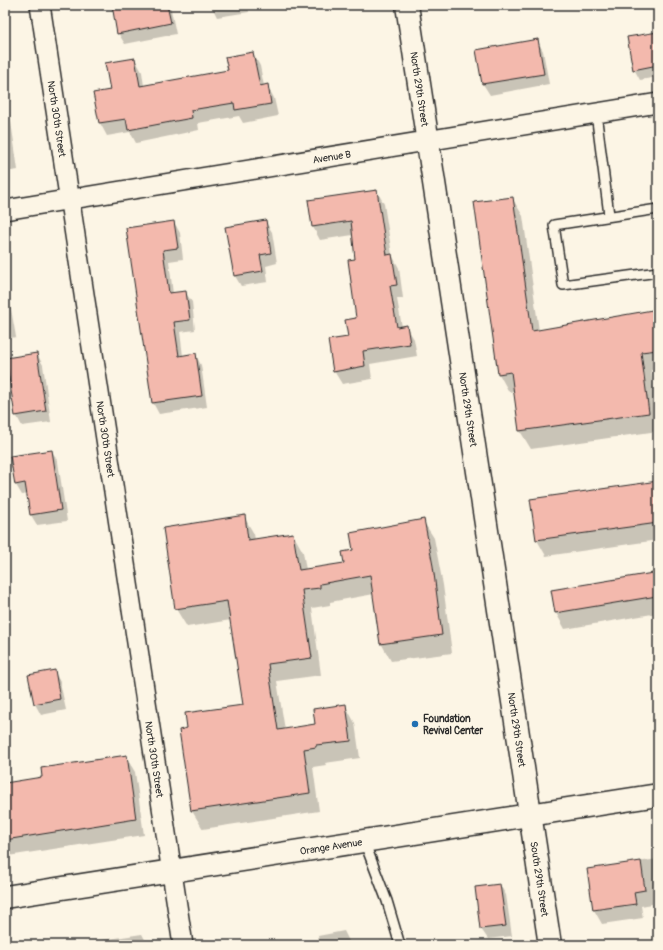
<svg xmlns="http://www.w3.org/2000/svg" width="663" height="950" font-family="Pangolin,sans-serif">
<rect width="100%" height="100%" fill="#fcf5e5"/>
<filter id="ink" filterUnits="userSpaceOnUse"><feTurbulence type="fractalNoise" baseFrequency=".025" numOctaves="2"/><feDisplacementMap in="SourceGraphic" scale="8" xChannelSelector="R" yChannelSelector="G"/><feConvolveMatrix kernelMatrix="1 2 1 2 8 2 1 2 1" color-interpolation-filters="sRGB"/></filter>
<g filter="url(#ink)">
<g fill="#0003">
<path d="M113,5H170L176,34L125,44L118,33Z"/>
<path d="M211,5H248L249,12L217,17Z"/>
<path d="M658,33V77L640,80L634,69Z"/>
<path d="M537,40L543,51L549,84L490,95L483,84L477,51Z"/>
<path d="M253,53L260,66L264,86L267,85L274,98L278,116L243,123L239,116L198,123L199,130L136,143L130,132L107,136L100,123L95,94L111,91L135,59L142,72L144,86L229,71Z"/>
<path d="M5,61L11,101H8L18,170L5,172Z"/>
<path d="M377,191L384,204L392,255L399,268L403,298L397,299L402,327L406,326L414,339L417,356L370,364L372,379L342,384L334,371L357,319L356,260L353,235L320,240L313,227L309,201Z"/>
<path d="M512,198L523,216L539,331L658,310V369L651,370L658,431L531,449L520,431L515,391L509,392L499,374Z"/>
<path d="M265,221L272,232L277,263L266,266L268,282L241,286L235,276Z"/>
<path d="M174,222L180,233L183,259L169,261L173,294L185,292L192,302L195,330L180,332L183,356L195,354L201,365L207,407L159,414L153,403L127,229Z"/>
<path d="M5,275L16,337L5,339Z"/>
<path d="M37,354L43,365L51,422L22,426L16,415Z"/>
<path d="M52,451L58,462L67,521L37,525L31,515L28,494L22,495L16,485Z"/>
<path d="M658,482V540L546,556L537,540L531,500Z"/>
<path d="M244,517L254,534L255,540L293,534L303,552L306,570L345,564L354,551L423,521L434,538L443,585L452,653L391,661L381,643L374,594L330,602V605L312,608L321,675L277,681L285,730L316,725L345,705L355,723L360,758L325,763L326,765L313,767L319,811L203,829L192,811L180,730L188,729L244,705L231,620L187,627L176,609Z"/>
<path d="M653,574L658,583V613L565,629L556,613L552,591Z"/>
<path d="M54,671L60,682L66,710L41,715L35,704L29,676Z"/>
<path d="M126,757L135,772L144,835L8,856L5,850V784L43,778Z"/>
<path d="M658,859V903L641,906L643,918L602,924L594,910L588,869Z"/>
<path d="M500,885L506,895L512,936L488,939L481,929Z"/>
<path d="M344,931L351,945H320L318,936Z"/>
<path d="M142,934L148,945H83L82,943Z"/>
</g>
<g fill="#f3b9ad" stroke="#2b2b2b">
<path d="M112,5H167L171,23L117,34Z"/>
<path d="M658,32V65L633,70L627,37Z"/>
<path d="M538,39L544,74L482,84L476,50Z"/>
<path d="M253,52L260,86L268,84L271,104L235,110L234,103L191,110L192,118L128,130L126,119L99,123L93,93L110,90L105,63L135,58L140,86L228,70L225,57Z"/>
<path d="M377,190L387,255L392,254L397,285L390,286L397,327L407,325L410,344L363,351L365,366L333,372L328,340L348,337L345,320L356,318L348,260L355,259L351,221L312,227L308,200Z"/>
<path d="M513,197L532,331L658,309V350L641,352L649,413L519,431L511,372L498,374L474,202Z"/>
<path d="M266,220L271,253L260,255L263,271L234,276L225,227Z"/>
<path d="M174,221L178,248L163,250L169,293L186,291L190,320L174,322L179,356L196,353L202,396L152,403L126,228Z"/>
<path d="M37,353L46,411L15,416L6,358Z"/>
<path d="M52,450L61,510L30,515L25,483L15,485L10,456Z"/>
<path d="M658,481V523L536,540L530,499Z"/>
<path d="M245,515L248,540L293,533L299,570L344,563L342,552L353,550L350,533L424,519L433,566L442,635L380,644L370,575L320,584V588L302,590L312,658L268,664L278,730L315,724L313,709L346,704L351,741L316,745V747L304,749L310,793L191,811L179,730L187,728L185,713L243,705L227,601L175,609L163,528Z"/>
<path d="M653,573L657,596L555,613L551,590Z"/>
<path d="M55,670L60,699L34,704L28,675Z"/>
<path d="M127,755L136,819L5,840V783L42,777L41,768Z"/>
<path d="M641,861L645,890L634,892L636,904L593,910L587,869Z"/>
<path d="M500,884L506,926L480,929L475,887Z"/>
</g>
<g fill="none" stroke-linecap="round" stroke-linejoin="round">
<g stroke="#2b2b2b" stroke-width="12">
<g id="lane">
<path d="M596,113L609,215"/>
<path d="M658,209L554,225L563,285L658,272"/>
<path d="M364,841L387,901L400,945"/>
</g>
</g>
<g stroke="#2b2b2b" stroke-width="22">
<g id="street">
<path id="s1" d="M40,5L183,945"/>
<path id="s2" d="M5,210L658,103"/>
</g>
</g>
<g stroke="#2b2b2b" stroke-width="25">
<g id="secondary">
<path id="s3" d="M407,5L550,945"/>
<path id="s4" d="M5,897L658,795"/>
</g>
</g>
<use href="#lane" stroke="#fcf5e5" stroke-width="9"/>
<use href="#street" stroke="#fcf5e5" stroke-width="19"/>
<use href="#secondary" stroke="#fcf5e5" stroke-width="22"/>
</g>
</g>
<circle fill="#1f6fb2" stroke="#fcf5e5" stroke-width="1.5" cx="415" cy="724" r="4"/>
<g text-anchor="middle" stroke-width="4" stroke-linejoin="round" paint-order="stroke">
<g font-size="10" fill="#2b2b2b" stroke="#fcf5e5">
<text dy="4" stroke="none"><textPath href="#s3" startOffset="85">North 29th Street</textPath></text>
<text dy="4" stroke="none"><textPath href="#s1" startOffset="115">North 30th Street</textPath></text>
<text dy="4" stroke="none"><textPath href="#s2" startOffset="331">Avenue B</textPath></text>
<text dy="4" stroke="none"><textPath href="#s3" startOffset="409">North 29th Street</textPath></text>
<text dy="4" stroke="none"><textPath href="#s1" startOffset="439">North 30th Street</textPath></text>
<text dy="4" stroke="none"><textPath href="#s3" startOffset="733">North 29th Street</textPath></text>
<text dy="4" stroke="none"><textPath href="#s1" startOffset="763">North 30th Street</textPath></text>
<text dy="4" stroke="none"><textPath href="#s4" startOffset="330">Orange Avenue</textPath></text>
<text dy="4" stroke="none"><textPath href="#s3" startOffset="884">South 29th Street</textPath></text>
</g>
<g font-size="10" font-weight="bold" fill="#2b2b2b" stroke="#fcf5e5" text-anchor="start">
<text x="423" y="722">Foundation<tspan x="423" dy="12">Revival Center</tspan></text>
</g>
</g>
<rect width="663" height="950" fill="none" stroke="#fcf5e5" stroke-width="20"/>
<rect x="10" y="10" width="643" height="930" fill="none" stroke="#2b2b2b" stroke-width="1.5" filter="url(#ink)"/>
</svg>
